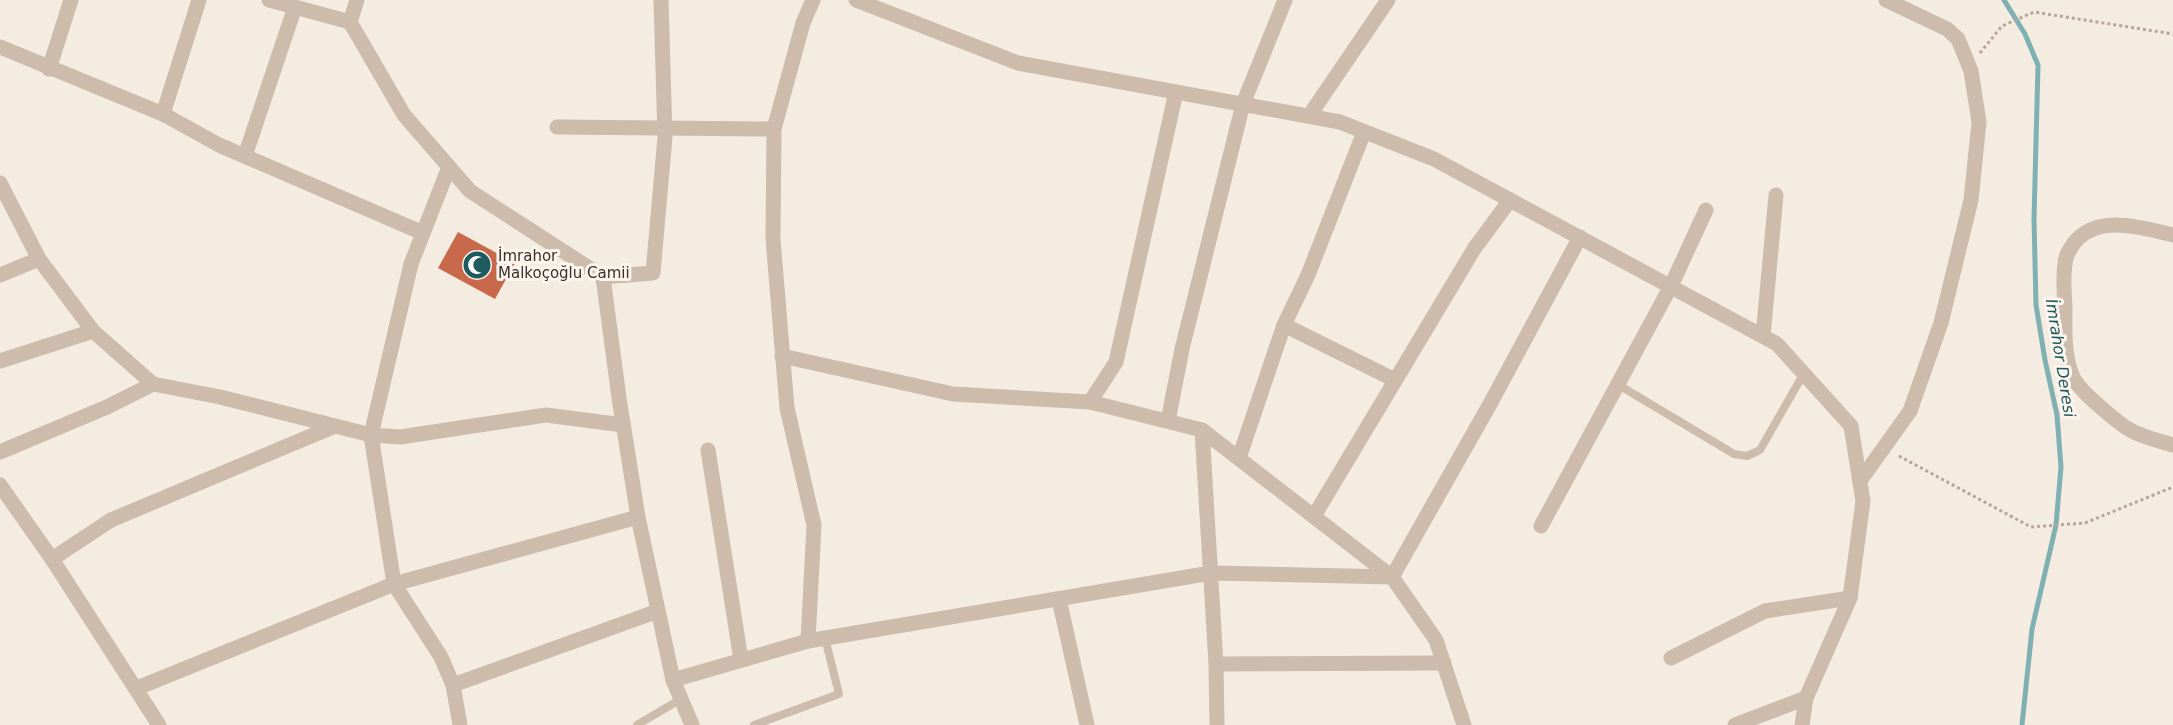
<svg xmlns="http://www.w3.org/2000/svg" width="2173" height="725" font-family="'DejaVu Sans',sans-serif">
<rect width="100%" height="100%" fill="#f4ebe1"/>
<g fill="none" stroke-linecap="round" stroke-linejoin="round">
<path stroke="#7fb0b2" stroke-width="5" d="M2004,0L2025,34L2038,65L2034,219L2036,305L2045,360L2057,415L2061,467L2056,525L2032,629L2022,725"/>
</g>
<path fill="#c8694b" d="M458,232L515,263L495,299L438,268Z"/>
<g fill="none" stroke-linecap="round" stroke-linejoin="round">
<g stroke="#b9a596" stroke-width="3" stroke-dasharray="3 3" stroke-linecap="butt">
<path d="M1980,53L2002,26L2034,12L2173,34"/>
<path d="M1899,456L2031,527L2085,523L2173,487"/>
</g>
<g stroke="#cdbbac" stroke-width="8">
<path d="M1617,384L1734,454L1747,456L1760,450L1804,373"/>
<path d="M637,725L681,699"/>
<path d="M754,725L839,694L825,638"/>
</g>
<g stroke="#cdbbac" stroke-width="15">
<path d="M269,0L350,22L357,0"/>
<path d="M856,0L1018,63L1340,122L1434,159L1777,344L1851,426L1863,501L1850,598L1806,698L1802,725"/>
<path d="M350,22L404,115L470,191L603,277L653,273L665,137L661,0"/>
<path d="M0,47L163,114L219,145L423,233"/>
<path d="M49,69L71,0"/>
<path d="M163,114L199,0"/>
<path d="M1309,116L1388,0"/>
<path d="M557,127L774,129"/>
<path d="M245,156L295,7"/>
<path d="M449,167L411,264L371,435L394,584L441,657L453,685L460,725"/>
<path d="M0,183L39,259"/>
<path d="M2173,235C2142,228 2098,213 2074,243C2070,249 2065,256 2065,264C2063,277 2064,292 2065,305C2065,328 2063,355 2073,377C2078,390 2121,426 2134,432C2146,438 2160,441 2173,445"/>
<path d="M0,275L39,259L93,331L153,384L220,397L371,435L400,437L546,415L623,425"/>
<path d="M603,277L619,398L638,517L673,680L692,725"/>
<path d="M1284,325L1395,380"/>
<path d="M1763,336L1776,195"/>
<path d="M782,356L953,394L1090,402L1202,430L1392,577L1436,640L1464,725"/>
<path d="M0,361L93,331"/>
<path d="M1090,402L1116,362L1176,92"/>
<path d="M1168,421L1182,349L1243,104L1285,0"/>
<path d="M1202,430L1216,664L1217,725"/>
<path d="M708,450L741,660"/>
<path d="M0,452L107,407L153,384"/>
<path d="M1239,458L1284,325L1308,275L1364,132"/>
<path d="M1860,481L1910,411L1941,323L1971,200L1979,122L1971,71L1958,39L1947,29L1886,0"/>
<path d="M0,485L52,559L159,725"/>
<path d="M1314,516L1474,249L1510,200"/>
<path d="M1541,526L1671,286L1706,210"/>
<path d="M52,559L111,520L335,426"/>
<path d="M1059,599L1087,725"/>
<path d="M808,641L814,525L787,408L773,239L774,129L803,23L813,0"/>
<path d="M1671,658L1765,611L1850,598"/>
<path d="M1216,664L1444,663"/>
<path d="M673,680L808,641L1211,573L1392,577L1490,404L1580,237"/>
<path d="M453,685L658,611"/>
<path d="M137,688L394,584L638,517"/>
<path d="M1735,725L1806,698"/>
</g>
</g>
<defs>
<g id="mosque-disc" transform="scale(1.5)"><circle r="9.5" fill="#1f5a5e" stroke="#fbf5ee"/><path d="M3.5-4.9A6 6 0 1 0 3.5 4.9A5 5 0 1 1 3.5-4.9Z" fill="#fff"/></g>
</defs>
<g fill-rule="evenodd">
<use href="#mosque-disc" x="477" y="265"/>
</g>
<g text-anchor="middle" stroke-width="6" stroke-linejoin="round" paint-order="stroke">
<g font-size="15" fill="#3b302b" stroke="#fbf5ee" text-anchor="start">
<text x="498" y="261">İmrahor<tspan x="498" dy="17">Malkoçoğlu Camii</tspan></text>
</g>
<g font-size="16" font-style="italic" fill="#1f5a5e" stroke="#fbf5ee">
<text transform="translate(2061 358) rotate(81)" y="6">İmrahor Deresi</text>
</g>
</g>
</svg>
